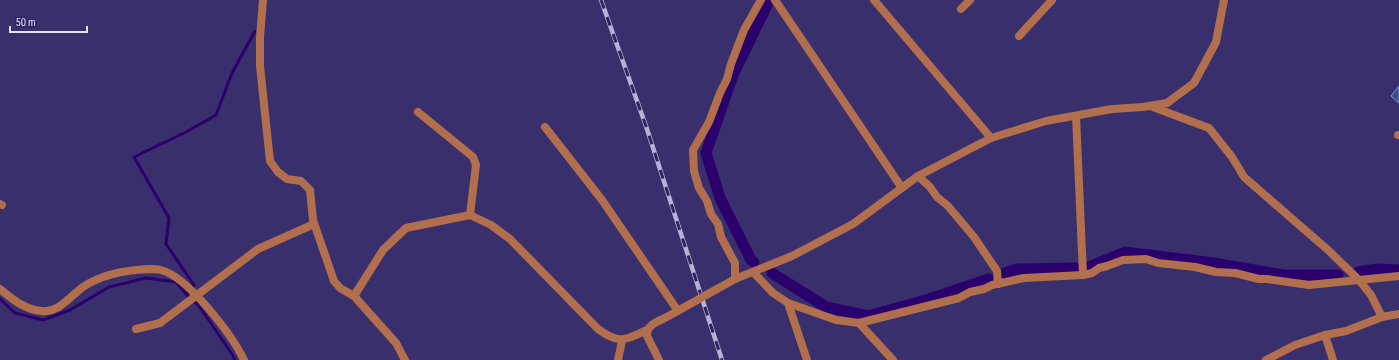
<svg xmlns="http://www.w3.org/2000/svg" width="1399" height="360" font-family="'Sofia Sans Condensed',sans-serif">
<rect width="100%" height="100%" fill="#3a2f6d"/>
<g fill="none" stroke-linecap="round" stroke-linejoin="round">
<g stroke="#2a016c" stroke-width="3">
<path d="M187,294L194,285L166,244L169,218L134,157L186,132L216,115L232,73L255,31"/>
<path d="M0,299L15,313L43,320L70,310L109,287L146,278L176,282L188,296"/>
<path d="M192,299L199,306L232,354L235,360"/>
</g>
<g stroke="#2a016c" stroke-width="11">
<path d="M754,262L751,260L720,198L706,153L733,75L767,5"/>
<path d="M1091,266L1125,252L1214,263L1283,275H1338"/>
<path d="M1358,272L1378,269L1399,270"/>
<path d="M772,273L826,307L868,316L926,300L989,279"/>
<path d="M1005,273L1017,269L1076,268"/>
</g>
</g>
<path fill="#394d89" stroke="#7d96d8" d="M1399,86V103L1391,96Z"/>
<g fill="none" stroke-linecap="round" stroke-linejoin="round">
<g stroke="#b16f4d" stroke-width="8">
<path d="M263,0L260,37V66L270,161L278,172L287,179L301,181L310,190L313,220L334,281L340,288L354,296L396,343L405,360"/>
<path d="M775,0L902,188"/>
<path d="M874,0L991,138"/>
<path d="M961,9L970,0"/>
<path d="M1019,36L1052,0"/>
<path d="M418,112L473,157L476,165L470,215"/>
<path d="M1076,116L1083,275"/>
<path d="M545,127L602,200L678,311"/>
<path d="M1398,135H1399"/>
<path d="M918,176L930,187L937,197L948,206L974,237L997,271L998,284"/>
<path d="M0,204L2,205"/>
<path d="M753,272L773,293L788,303L836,320L844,321L859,323L959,298L970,292L984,289L992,285L1024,278L1083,275L1092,273L1099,268L1107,266L1123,260L1146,259L1158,263L1195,267L1216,272L1235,273L1259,279H1267L1309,285L1359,280L1328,250L1244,177L1232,157L1209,128L1150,106"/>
<path d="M735,279V263L721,237L718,224L711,214L707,201L699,188L694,171L693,150L709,122L720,93L727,79L731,64L744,30L761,0"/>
<path d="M0,289C12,299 25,310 42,311C59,313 70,296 83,287C102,274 127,270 149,269C153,269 158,269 161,270C188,277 232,335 244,360"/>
<path d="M708,294L735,279L792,256L853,224L918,176L991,138L1046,121L1112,109L1143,107L1167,103L1194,83L1216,42L1224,0"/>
<path d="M354,296L383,250L406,228L470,215L491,225L510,239L598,329C620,345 624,340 647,330"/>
<path d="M788,303L807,360"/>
<path d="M1382,317L1399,314"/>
<path d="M859,323L893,360"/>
<path d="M136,329L160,323L258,249L314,224"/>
<path d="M1325,335L1333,360"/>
<path d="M618,360L622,341"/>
<path d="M659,360L647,336C646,325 657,322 665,318"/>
<path d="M1266,360L1295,345L1325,335L1346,331L1382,317L1371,295L1359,280L1399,276"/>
</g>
<g stroke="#b7b3d5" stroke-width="4.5">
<path id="rail" d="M601,0L646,126L722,360"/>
</g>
<use href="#rail" stroke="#302561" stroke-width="3" stroke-dasharray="9" stroke-linecap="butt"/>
<path stroke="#b16f4d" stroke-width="8" d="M665,318L708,294"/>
</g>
<path d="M10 26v6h77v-6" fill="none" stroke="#e3e2f9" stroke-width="2"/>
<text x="16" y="26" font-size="12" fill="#e3e2f9" stroke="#302561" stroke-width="3" paint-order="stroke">50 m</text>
</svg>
